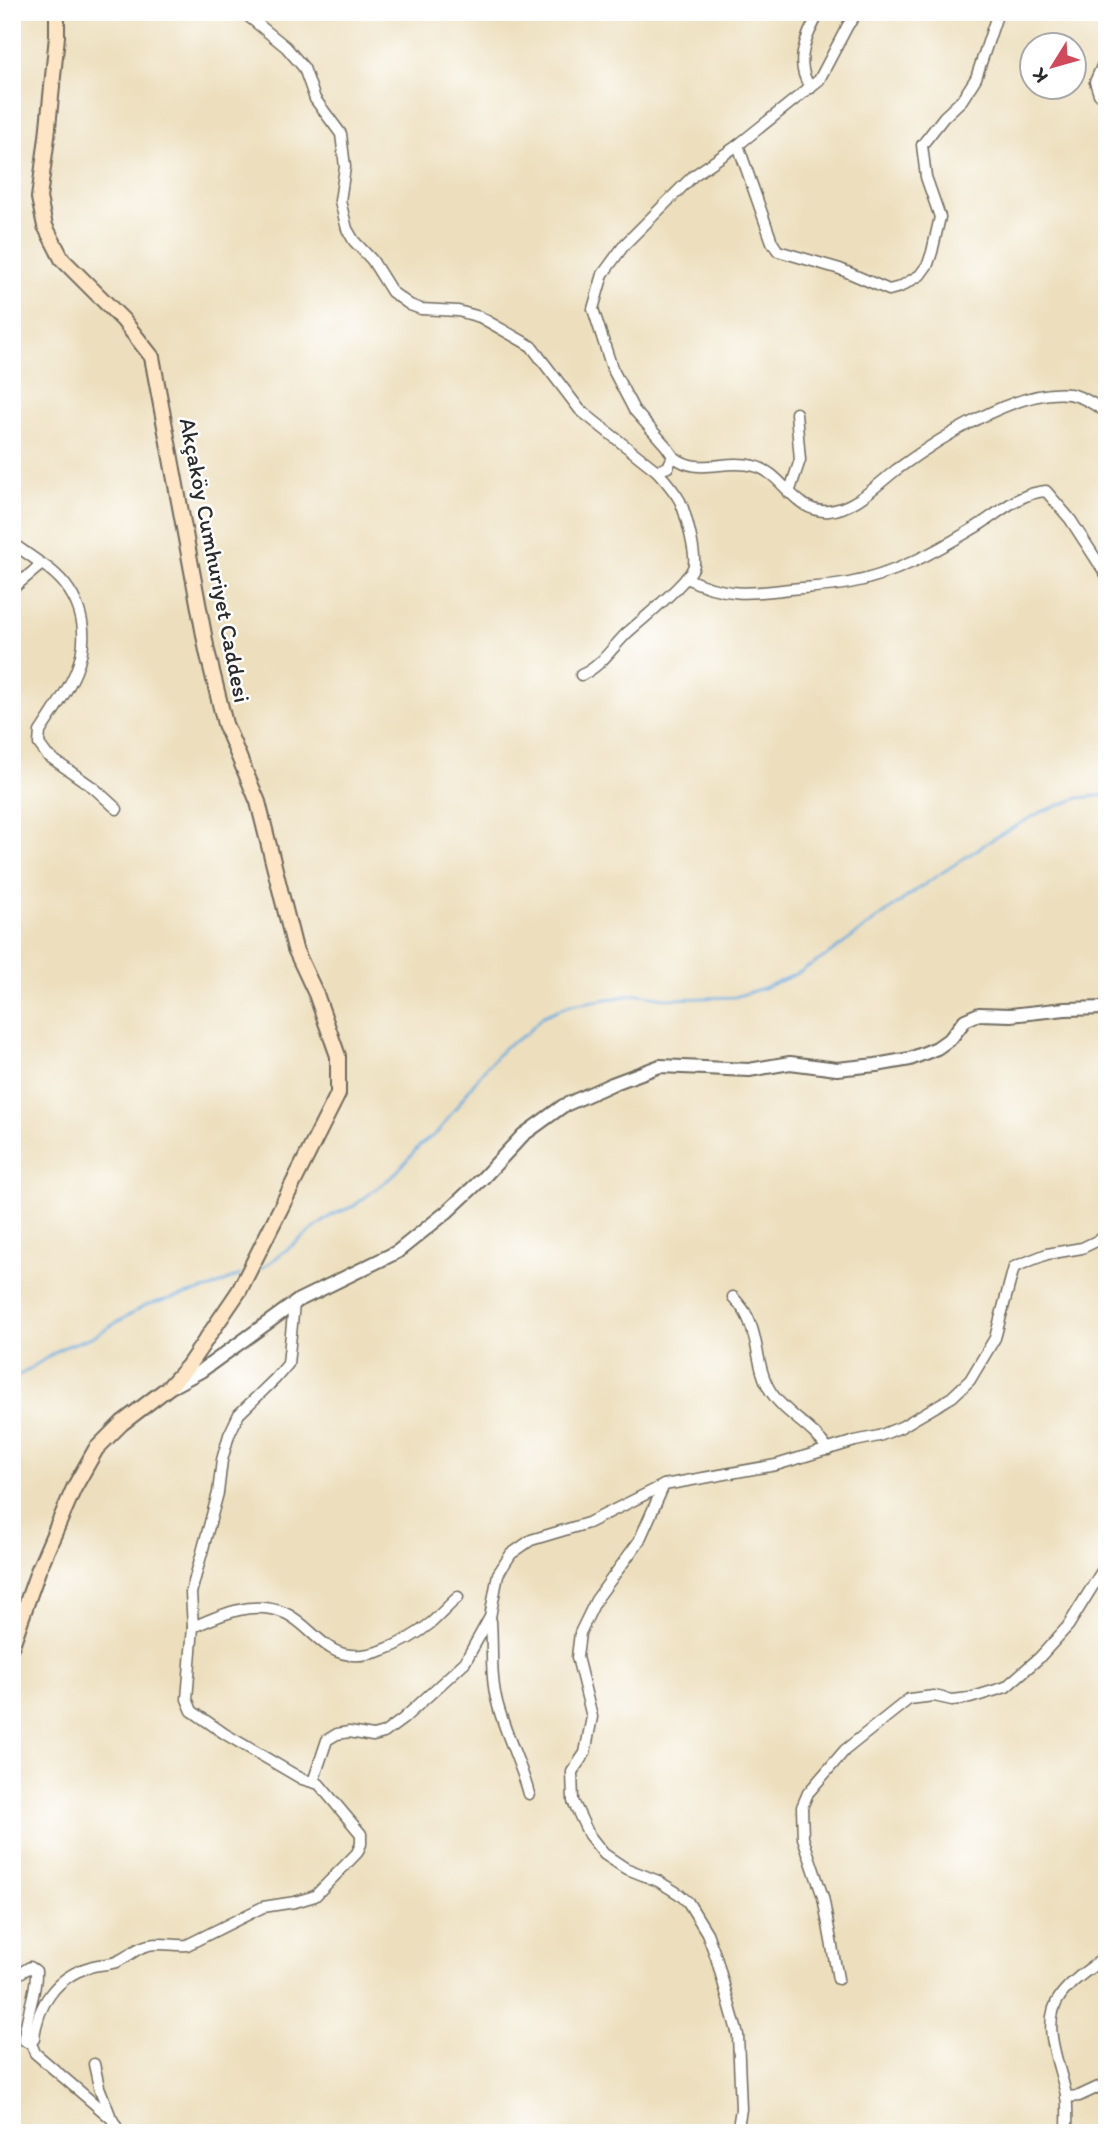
<svg xmlns="http://www.w3.org/2000/svg" width="1119" height="2145" font-family="Itim,sans-serif">
<rect width="100%" height="100%" fill="#fff"/>
<filter id="ink" filterUnits="userSpaceOnUse"><feTurbulence type="fractalNoise" baseFrequency=".0143" numOctaves="2"/><feDisplacementMap in="SourceGraphic" scale="14" xChannelSelector="R" yChannelSelector="G"/><feConvolveMatrix kernelMatrix="1 2 1 2 8 2 1 2 1" color-interpolation-filters="sRGB"/></filter>
<filter id="wash" filterUnits="userSpaceOnUse"><feTurbulence type="fractalNoise" baseFrequency=".00686" numOctaves="4" result="noise"/><feDisplacementMap in="SourceGraphic" scale="28" xChannelSelector="R" yChannelSelector="G"/><feGaussianBlur stdDeviation="1.57" result="paint"/><feColorMatrix in="noise" values="0 0 0 0 0 0 0 0 0 0 0 0 0 0 0 0 0 1.4 0 .05"/><feComposite in="paint" operator="in"/></filter>
<g filter="url(#wash)">
<rect width="100%" height="100%" fill="#eddfbd"/>
<g fill="none" stroke-linecap="round" stroke-linejoin="round">
<g stroke="#6babde" stroke-width="2.5">
<path d="M258,1269L264,1267L332,1215L354,1206L395,1174L419,1146L438,1132L482,1072L505,1047L526,1034L543,1016L570,1005L639,994L672,999L735,997L766,987L798,973L828,955L922,886L996,837L1041,812L1079,798L1107,795"/>
<path d="M12,1380L62,1348L94,1336L146,1305L211,1288L240,1275"/>
</g>
</g>
</g>
<g filter="url(#ink)">
<g fill="none" stroke-linecap="round" stroke-linejoin="round">
<g stroke="#6f6a5e" stroke-width="13">
<g id="minor">
<path d="M243,12L286,47L304,68L315,99L341,134L345,167L340,201L347,229L354,241L372,260L392,292L410,305L421,309L458,311L480,317L531,346L580,410L657,471L668,467L673,456L666,446L634,410L612,368L593,309L603,274L625,244L693,176L738,145L819,80L848,25L858,12"/>
<path d="M1107,55L1095,82L1099,94L1107,102"/>
<path d="M811,88C793,64 806,35 820,12"/>
<path d="M738,145L772,242L778,251L840,269L889,290L900,287L920,275L928,264L932,252L940,217L926,177L922,145L944,117L962,100L976,78L998,12"/>
<path d="M673,456C698,477 724,458 754,466C784,473 794,514 829,511C854,509 877,485 896,470C937,440 1017,388 1069,394C1082,396 1096,405 1107,413"/>
<path d="M789,493L800,460L796,413"/>
<path d="M12,543L42,564L12,589"/>
<path d="M42,564C79,588 93,630 76,671C67,693 52,713 40,732L39,744L47,755L94,788L117,809"/>
<path d="M686,578C724,597 751,594 790,589C810,587 829,587 849,583C893,575 933,553 971,530C996,516 1017,493 1046,491L1070,519L1107,576"/>
<path d="M581,675C600,668 613,646 628,632C641,621 688,581 693,568C698,557 685,512 680,501C674,490 665,480 657,471"/>
<path d="M733,1297C737,1302 743,1308 746,1314C759,1337 756,1369 771,1392C786,1415 813,1426 828,1450"/>
<path d="M664,1485L639,1541L596,1600L580,1633L577,1657L592,1717L585,1753L572,1772L573,1801L589,1835L604,1854L625,1868L658,1881L679,1894L688,1902L707,1933L716,1957L738,2035L741,2109L737,2133"/>
<path d="M491,1621C493,1648 490,1676 497,1702C505,1734 521,1763 529,1794"/>
<path d="M193,1627C222,1614 252,1600 285,1613C303,1621 315,1639 332,1649C362,1667 407,1642 431,1623C440,1615 449,1605 458,1597"/>
<path d="M313,1782L327,1740L337,1734L349,1732L373,1736L384,1733L403,1719L465,1662L490,1617L498,1574L511,1554L531,1540L588,1523L664,1485L776,1465L855,1441L879,1436L901,1427L952,1397L970,1380L995,1338L1014,1267L1047,1254L1082,1248L1107,1236"/>
<path d="M12,1978L30,1967L36,1971C37,1994 25,2016 24,2040L27,2042L34,2039C37,2005 57,1976 90,1967C98,1964 107,1965 116,1962C128,1957 137,1947 149,1945C161,1942 174,1946 187,1945L263,1907L295,1902L315,1896L357,1853L361,1844V1834L319,1784L302,1779L225,1734L192,1711L187,1699L193,1627L191,1593L218,1493L222,1460L229,1435L239,1414L275,1379L288,1364L294,1304"/>
<path d="M838,1979L823,1897L803,1838L802,1807L808,1793L845,1750L909,1699L934,1696L952,1700L970,1698L1006,1687L1039,1658L1068,1626L1107,1563"/>
<path d="M30,2041L35,2053L112,2119L120,2133"/>
<path d="M94,2064L99,2087L110,2115"/>
<path d="M1066,2097L1079,2096L1107,2083"/>
<path d="M1067,2133C1067,2120 1068,2107 1066,2095C1060,2063 1039,2024 1061,1995C1073,1979 1091,1968 1107,1956"/>
</g>
</g>
<g stroke="#6f6a5e" stroke-width="16">
<path id="tertiary" d="M173,1386L201,1371L299,1300L397,1252L448,1211L483,1178L523,1135L563,1106L612,1084L660,1066L749,1070L790,1063L837,1069L876,1065L910,1059L937,1048L951,1038L965,1020L979,1014L1011,1015L1065,1009L1107,1008"/>
</g>
<g stroke="#6f6a5e" stroke-width="18">
<path id="secondary" d="M12,1645L38,1571L74,1488L96,1449L122,1423L169,1387L188,1366L239,1291L338,1094V1056L316,994L295,949L258,802L225,724L207,651L152,357L123,320L62,259L45,226L39,198L47,137L57,36V12"/>
</g>
<use href="#minor" stroke="#fff" stroke-width="10"/>
<use href="#tertiary" stroke="#fff" stroke-width="12"/>
<use href="#secondary" stroke="#fde5c5" stroke-width="14"/>
</g>
</g>
<g text-anchor="middle" stroke-width="5" stroke-linejoin="round" paint-order="stroke">
<g font-size="23" fill="#2b2b2b" stroke="#fff">
<text transform="translate(215 560) rotate(79)" y="8">Akçaköy Cumhuriyet Caddesi</text>
</g>
</g>
<rect width="1119" height="2145" fill="none" stroke="#fff" stroke-width="42"/>
<g transform="translate(1053 66) rotate(233)"><circle r="33" fill="#ffffff" stroke="#aaaaaa" stroke-width="2"/>
<path d="M0-5L12 26L0 18L-12 26Z" fill="#d1495b"/>
<text y="-10" font-size="19" font-weight="bold" text-anchor="middle" fill="#2b2b2b">K</text>
</g>
</svg>
